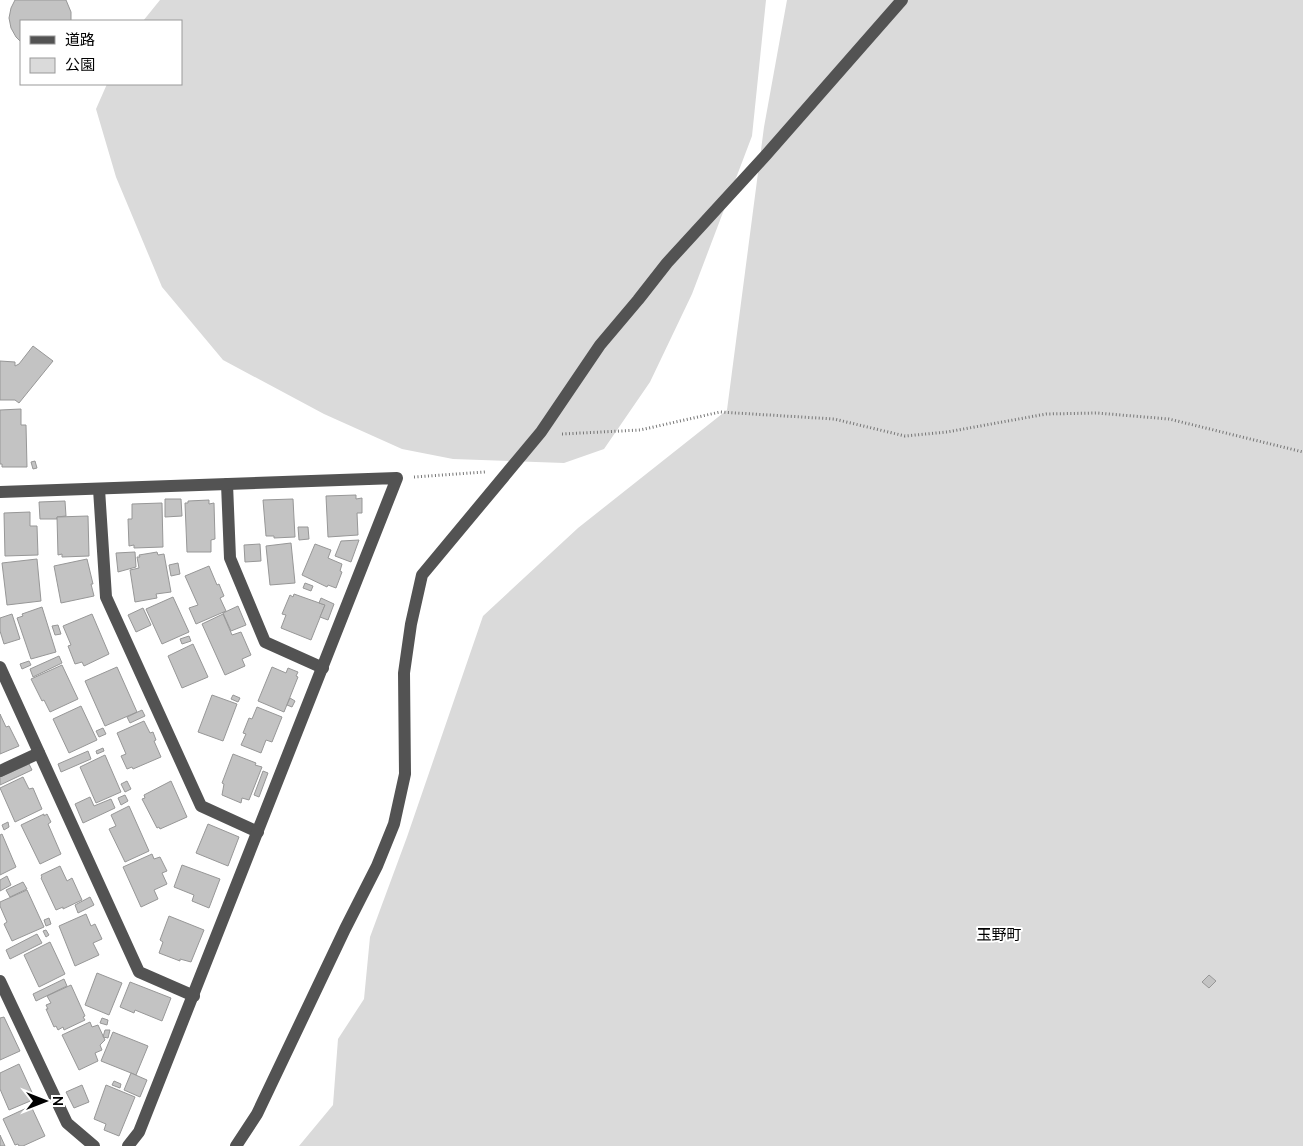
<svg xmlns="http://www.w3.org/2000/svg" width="1303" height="1146" font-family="Ubuntu,'Noto Sans JP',sans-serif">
<rect width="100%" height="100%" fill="#fff"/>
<g fill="#dadada">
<path d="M160,0H766L752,136L692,294L650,382L604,449L564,463L453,459L402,449L324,414L223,360L162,287L116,177L96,109L107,84H181V21H143Z"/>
<path d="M787,0H1303V1146H299L333,1105L338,1039L364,999L370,937L407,837L483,616L578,528L727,410L764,127Z"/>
</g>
<g fill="#c3c3c3" stroke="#979797">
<path d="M15,0H66L71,12V21H21V42L16,37L11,28L9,18L11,8Z"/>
<path d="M33,346L53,361L19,403L15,400H0V361L15,362V366L19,364Z"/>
<path d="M21,409V425H26L27,467H2V464H0V410Z"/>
<path d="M35,461L37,468L33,469L31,462Z"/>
<path d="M356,495V499L362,498V513H357L358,535L328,537L326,496Z"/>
<path d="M165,499H181L182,516L165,517Z"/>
<path d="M293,499L295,537L274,538V536H266L263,500Z"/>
<path d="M209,500V504L214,503L215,539L211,540V552H187L185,503H188V501Z"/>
<path d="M65,501L66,516L57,517V519H40L39,502Z"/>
<path d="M162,503L163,547L134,548V545L129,546L128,519H132V504Z"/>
<path d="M30,512V526H37L38,555L5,556L4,513Z"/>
<path d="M88,516L89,556L62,557V554L58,555L57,517Z"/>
<path d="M298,527H308L309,539L299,540Z"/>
<path d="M359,540L351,562L335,556L341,541Z"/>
<path d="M291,543L295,583L270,585L266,546Z"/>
<path d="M260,544L261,561L245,562L244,545Z"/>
<path d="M315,544L331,550L328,558L342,564L340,571L342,572L336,588L328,585L327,587L302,575Z"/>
<path d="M135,552L136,567L118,572L116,553Z"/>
<path d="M157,552L158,555L164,554L171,592L156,594L157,598L135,602L130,570L139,568L137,557H140L139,555Z"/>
<path d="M37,559L41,601L7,605L2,563Z"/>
<path d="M87,559L93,584H91L94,596L61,603L54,566Z"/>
<path d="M178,563L180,574L171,576L169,565Z"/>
<path d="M209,566L217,585L219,584L224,596L220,598L226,611L196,624L189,608L198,605L185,576Z"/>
<path d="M305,583L313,586L311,591L303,588Z"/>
<path d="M294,594L325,605L311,640L281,628L286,615L282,614L290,595L293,597Z"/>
<path d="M173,597L189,632L162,644L146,609Z"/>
<path d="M321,598L334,604L328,620L320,617L325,605L319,603Z"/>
<path d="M238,606L246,625L231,631L223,613Z"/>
<path d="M42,607L56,652L31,659L17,618L23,616L22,614Z"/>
<path d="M143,608L151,625L136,632L128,615Z"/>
<path d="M12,614L20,639L4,644L0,631V618Z"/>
<path d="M92,614L109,654L84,666L82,662L75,664L68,646L71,645L63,626Z"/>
<path d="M223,614L232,635L241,632L251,655L242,659L245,666L225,675L202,624Z"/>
<path d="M58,625L61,634L55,635L52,626Z"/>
<path d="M189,636L191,641L182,644L180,639Z"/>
<path d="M193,644L208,677L182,688L168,656Z"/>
<path d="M59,656L62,663L33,677L30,669Z"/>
<path d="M29,661L31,665L22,669L20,664Z"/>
<path d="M62,665L78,699L50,712L44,700L42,701L31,679Z"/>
<path d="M117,667L137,712L105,726L85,681Z"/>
<path d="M272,667L286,673L288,668L298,672L296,676L298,677L284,712L258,701Z"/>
<path d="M212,695L237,704L223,741L198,732Z"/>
<path d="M233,695L240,698L238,702L231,699Z"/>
<path d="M290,698L295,701L292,707L287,705Z"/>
<path d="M81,706L97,740L69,753L53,719Z"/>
<path d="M257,707L282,717L272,742L266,740L261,753L241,745L246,734L243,733L249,718L252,719Z"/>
<path d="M142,710L145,716L130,723L127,717Z"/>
<path d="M0,714L6,727L9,726L19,746L0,754Z"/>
<path d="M144,721L150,733L153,732L156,740L154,741L161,757L133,769L132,767L127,769L121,756L126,754L117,733Z"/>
<path d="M103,728L106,734L99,737L96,731Z"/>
<path d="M103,748L104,751L97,754L96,751Z"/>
<path d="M88,751L91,759L61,772L58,764Z"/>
<path d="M233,754L256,763L255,765L262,767L249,800L242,798L241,803L222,795L224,784L222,783Z"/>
<path d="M105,755L121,792L96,803L80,767Z"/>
<path d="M29,764L32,770L0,785V777Z"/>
<path d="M263,771L268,773L259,797L254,795Z"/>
<path d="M23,777L29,789L33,788L42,809L15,822L0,788Z"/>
<path d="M127,781L131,789L125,792L121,784Z"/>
<path d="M171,781L187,817L160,829L159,827L157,828L142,799L145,798L144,795Z"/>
<path d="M125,795L128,801L121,805L118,798Z"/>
<path d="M90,797L94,806L111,799L115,808L83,823L75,804Z"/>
<path d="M129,806L149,851L125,862L109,829L116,826L111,815Z"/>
<path d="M44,814V816L47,814L51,822L48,824L61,854L40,864L21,825Z"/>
<path d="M8,822L9,827L4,830L2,825Z"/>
<path d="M208,824L239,837L228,866L196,853Z"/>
<path d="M2,834L16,867L0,875V835Z"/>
<path d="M152,854L154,859L160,857L167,871L162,873L167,884L154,890L158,899L141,907L123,867Z"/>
<path d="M182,865L220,879L209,908L192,901L194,895L174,887Z"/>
<path d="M60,866L67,881L72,878L82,900L63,909V907L56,910L41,878L42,877L41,875Z"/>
<path d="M7,876L11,885L0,891V880Z"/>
<path d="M23,882L27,889L10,897L6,890Z"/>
<path d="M27,890L44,927L12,941L4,924L7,922L0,906V902Z"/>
<path d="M90,897L94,905L78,913L75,905Z"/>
<path d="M86,914L91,926L95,924L102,939L93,943L99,955L75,966L59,926Z"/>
<path d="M169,916L204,930L191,962L180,959V961L159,953L163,942L160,940Z"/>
<path d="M49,918L51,924L46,926L44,920Z"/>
<path d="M46,930L49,935L46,937L43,931Z"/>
<path d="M37,934L42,943L10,959L6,950Z"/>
<path d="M50,942L65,974L39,987L24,955Z"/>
<path d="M97,973L122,983L109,1015L85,1005Z"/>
<path d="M1209,975L1216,981L1209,988L1202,982Z"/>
<path d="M64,979L67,986L36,1001L33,994Z"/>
<path d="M130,982L171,998L162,1021L135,1010L134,1013L120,1007Z"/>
<path d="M71,985L85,1016L83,1017L85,1020L64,1030L63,1027L58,1030L56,1026L54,1027L46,1009H48L46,1005L51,1003L47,996Z"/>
<path d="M4,1017L20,1051L0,1060V1018Z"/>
<path d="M102,1018L108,1020L107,1025L100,1023Z"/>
<path d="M90,1022L92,1027L98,1025L105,1040L100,1045L102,1050L95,1053L98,1061L79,1070L62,1035Z"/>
<path d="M105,1030H110L108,1038L103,1037Z"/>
<path d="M113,1032L148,1046L136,1075L101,1061Z"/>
<path d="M19,1064L35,1099L9,1110L0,1089V1073Z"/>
<path d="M131,1073L147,1080L140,1097L124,1090Z"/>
<path d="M114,1081L121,1084L120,1088L112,1085Z"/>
<path d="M82,1085L89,1102L74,1108L66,1092Z"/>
<path d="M106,1085L135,1097L119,1136L104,1130L106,1124L94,1119Z"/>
<path d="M31,1106L45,1136L23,1146H19L18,1144L15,1145L3,1119Z"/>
<path d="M0,1135L5,1146H0Z"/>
</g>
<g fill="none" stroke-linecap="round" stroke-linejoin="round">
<g stroke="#757575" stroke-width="3" stroke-dasharray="1 2.5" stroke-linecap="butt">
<path d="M562,434L640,430L720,412L834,419L905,436L947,432L1046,414L1097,413L1169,419L1303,452"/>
<path d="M414,477L485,472"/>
</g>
<g stroke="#535353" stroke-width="12">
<path d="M227,484L230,558L265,642L323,668"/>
<path d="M99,489L106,597L201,806L258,832"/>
<path d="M0,492L397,478L139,1132L128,1146"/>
<path d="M0,667L139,972L194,996"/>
<path d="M0,771L39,753"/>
<path d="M0,981L67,1123L94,1146"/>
<path d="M236,1146L257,1114L345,929L377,866L394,824L405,774L404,673L411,624L422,575L541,432L600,345L638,300L667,263L766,155L902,0"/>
</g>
</g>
<g text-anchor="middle" stroke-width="4" stroke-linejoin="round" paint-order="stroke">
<g font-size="15" fill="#000" stroke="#fff">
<text x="999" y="940">玉野町</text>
</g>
</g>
<rect x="20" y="20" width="162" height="65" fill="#ffffff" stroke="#999999"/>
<rect x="30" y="36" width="25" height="8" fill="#535353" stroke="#999999"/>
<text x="65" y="45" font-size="15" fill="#000000">道路</text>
<rect x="30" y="58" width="25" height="15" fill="#dadada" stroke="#999999"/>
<text x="65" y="70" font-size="15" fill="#000000">公園</text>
<g transform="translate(45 1101) rotate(90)" stroke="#ffffff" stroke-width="4" paint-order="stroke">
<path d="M0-4L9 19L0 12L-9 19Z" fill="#000000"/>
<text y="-8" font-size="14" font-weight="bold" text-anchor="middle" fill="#000000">N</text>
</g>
</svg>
